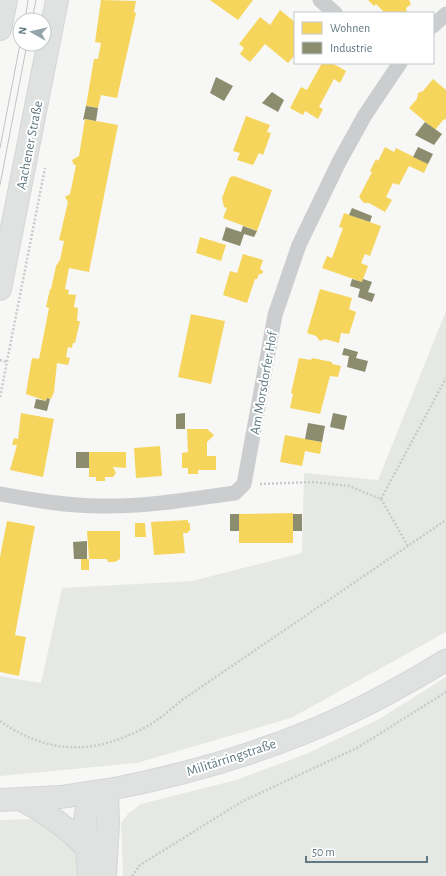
<svg xmlns="http://www.w3.org/2000/svg" width="446" height="876" font-family="'Alegreya Sans',sans-serif">
<rect width="100%" height="100%" fill="#f7f7f6"/>
<g fill="#e6e9e3">
<path d="M446,311V632L291,718L137,763L0,776V676L41,683L62,588L192,581L302,553L304,473L378,480Z"/>
<path d="M446,677V876H123L121,823L128,814L141,804L236,780L306,754L379,719Z"/>
<path d="M34,819L75,845L84,876H0V820Z"/>
</g>
<g fill="#f6d55c">
<path d="M101,0L136,1L134,12L136,13L117,98L101,95L98,108L86,106L94,59H98L101,43L95,42Z"/>
<path d="M210,0H253L238,20Z"/>
<path d="M368,0H409L411,4L406,8L407,13H385L376,4L374,6Z"/>
<path d="M280,10L295,22V55L288,63L265,44L250,62L240,54L244,48L239,44L260,17L270,25Z"/>
<path d="M322,63H332L346,71L340,83L334,79L319,107L323,109L318,119L305,111L303,115L290,108L301,87L307,90Z"/>
<path d="M433,79L446,90V119L443,120L435,130L409,108L417,99L418,93L423,91Z"/>
<path d="M246,116L270,125L267,132L271,133L263,155L259,153L253,165L237,160L240,153L233,151Z"/>
<path d="M85,119L118,125L89,272L69,268L65,289L69,290L68,294L76,295L74,307L78,308L77,321H80L75,343H73L72,348L68,347L66,357L70,358L68,365L57,363L54,392L51,399L47,398L46,401L26,394L29,375L32,358L39,359L49,308L46,307L50,289H51L56,266L60,260L64,241L59,240L68,202L65,197L70,194L76,165H74L72,160L79,156Z"/>
<path d="M385,147L394,152L396,148L428,164L424,173L409,166L399,185L393,183L386,197L392,200L385,212L369,203H364L359,197L372,172L370,171L376,159L378,161Z"/>
<path d="M234,176L272,190L257,231L223,218L227,208L224,207L222,198L230,177Z"/>
<path d="M344,213L381,226L370,256L365,254L361,263L368,266L362,282L322,268L327,256L332,258L343,228L339,227Z"/>
<path d="M200,237L226,245L221,261L196,253Z"/>
<path d="M243,254L263,260L260,269L263,271L262,274H259L257,279H255L247,303L223,295L230,271L237,273Z"/>
<path d="M320,289L352,298L349,309L356,312L353,322L349,334L341,333L339,343L325,339L320,341L316,336L307,333Z"/>
<path d="M191,314L225,321L211,384L178,377Z"/>
<path d="M299,358L311,360L312,358L332,362V364L341,366L338,377L330,376L320,414L290,408L293,394L291,393Z"/>
<path d="M21,413L54,419L43,477L10,470L17,445H12L13,441L14,438L18,439Z"/>
<path d="M187,429H207L214,435L207,442V456H216V470H198V474H188V468H182V453L188,452Z"/>
<path d="M285,435L322,442L320,454L305,451L302,466L280,462Z"/>
<path d="M160,446L162,476L136,478L134,448Z"/>
<path d="M89,452H126V468L113,467L116,473L113,477H105V481H96V477H89Z"/>
<path d="M293,513V543H239V514Z"/>
<path d="M188,520V523H190V531H188V533H183L185,553L154,555L151,522Z"/>
<path d="M7,521L35,526L15,635L26,637L19,676L0,672V557Z"/>
<path d="M135,523H145L146,537H135Z"/>
<path d="M87,531H120V559L115,562H108L107,559H89V570H81V559H89Z"/>
</g>
<g fill="#8c8c6e">
<path d="M216,77L233,86L224,101L210,93Z"/>
<path d="M272,92L284,100L278,112L262,103Z"/>
<path d="M86,106L98,108L96,121L85,119L83,120Z"/>
<path d="M425,122L442,134L434,145L415,135Z"/>
<path d="M418,147L433,154L428,164L413,157Z"/>
<path d="M352,208L372,216L370,222L349,215Z"/>
<path d="M243,226L257,231L254,237L244,234L240,246L222,240L226,227L241,232Z"/>
<path d="M352,279L362,282L363,279L372,282L368,292L375,294L372,302L358,297L360,289L350,286Z"/>
<path d="M344,348L358,352L356,358L368,361L365,372L347,367L349,356L342,355Z"/>
<path d="M47,398L50,399L47,411L34,408L36,399L46,401Z"/>
<path d="M185,413V429H176V414Z"/>
<path d="M333,413L347,416L344,430L330,427Z"/>
<path d="M308,423L325,426L322,442L305,439Z"/>
<rect x="76" y="452" width="13" height="16"/>
<rect x="230" y="514" width="9" height="17"/>
<rect x="293" y="514" width="9" height="17"/>
<path d="M87,541V559H74L73,542Z"/>
</g>
<g fill="none" stroke-linecap="round" stroke-linejoin="round">
<g stroke="#d4d5d6" stroke-width="23">
<path id="secondary" d="M107,790C189,774 275,749 350,713C383,697 415,679 446,660"/>
</g>
<g stroke="#d4d5d6" stroke-width="24">
<g id="primary">
<path d="M0,29L6,0"/>
<path d="M0,289L57,0"/>
<path d="M89,793L85,820L89,876"/>
<path d="M0,800L61,797L107,790L108,824L105,876"/>
<path d="M22,800C48,813 68,828 88,849"/>
</g>
</g>
<g stroke="#c9cacb" stroke-width="2.5" stroke-dasharray="2 2" stroke-linecap="butt">
<path d="M0,360L7,362"/>
<path d="M0,397L45,168"/>
<path d="M260,484L314,482L349,486L381,499L446,378"/>
<path d="M381,499L408,546"/>
<path d="M0,721C49,755 94,755 146,727C159,720 171,709 182,700L446,520"/>
<path d="M132,876L140,865L243,801L357,748L446,692"/>
</g>
<g stroke="#cccdce" stroke-width="15">
<path d="M320,0L335,13"/>
<path d="M433,26L446,14"/>
<path d="M0,494C33,500 67,506 101,506C146,507 191,499 235,493L244,484L275,315L299,245L339,162L365,115L400,63"/>
</g>
<use href="#secondary" stroke="#e0e1e1" stroke-width="21"/>
<use href="#primary" stroke="#e0e1e1" stroke-width="22"/>
<g stroke="#c1c3c4" stroke-width="1">
<path d="M25,20L28,0"/>
<path d="M32,20L36,0"/>
<path d="M0,148L20,44"/>
<path d="M0,185L27,44"/>
</g>
</g>
<g text-anchor="middle" stroke-width="4" stroke-linejoin="round" paint-order="stroke">
<g font-size="14" fill="#617982" stroke="#fff">
<text transform="translate(29 145) rotate(-79)" y="5">Aachener Straße</text>
<text transform="translate(263 383) rotate(-80)" y="5">Am Morsdorfer Hof</text>
<text transform="translate(231 757) rotate(-18)" y="5">Militärringstraße</text>
</g>
</g>
<rect x="294" y="12" width="140" height="52" fill="#ffffff" stroke="#c0c9cd"/>
<rect x="302" y="22" width="20" height="12" fill="#f6d55c" stroke="#c0c9cd"/>
<text x="330" y="32" font-size="12" fill="#617982">Wohnen</text>
<rect x="302" y="42" width="20" height="12" fill="#8c8c6e" stroke="#c0c9cd"/>
<text x="330" y="52" font-size="12" fill="#617982">Industrie</text>
<g transform="translate(32 32) rotate(278)"><circle r="19" fill="#ffffff" stroke="#c0c9cd"/>
<path d="M0-3L7 15L0 10L-7 15Z" fill="#96a5ab"/>
<text y="-6" font-size="11" font-weight="bold" text-anchor="middle" fill="#617982">N</text>
</g>
<path d="M306 856v6h121v-6" fill="none" stroke="#617982" stroke-width="2"/>
<text x="312" y="856" font-size="12" fill="#617982" stroke="#ffffff" stroke-width="3" paint-order="stroke">50 m</text>
</svg>
